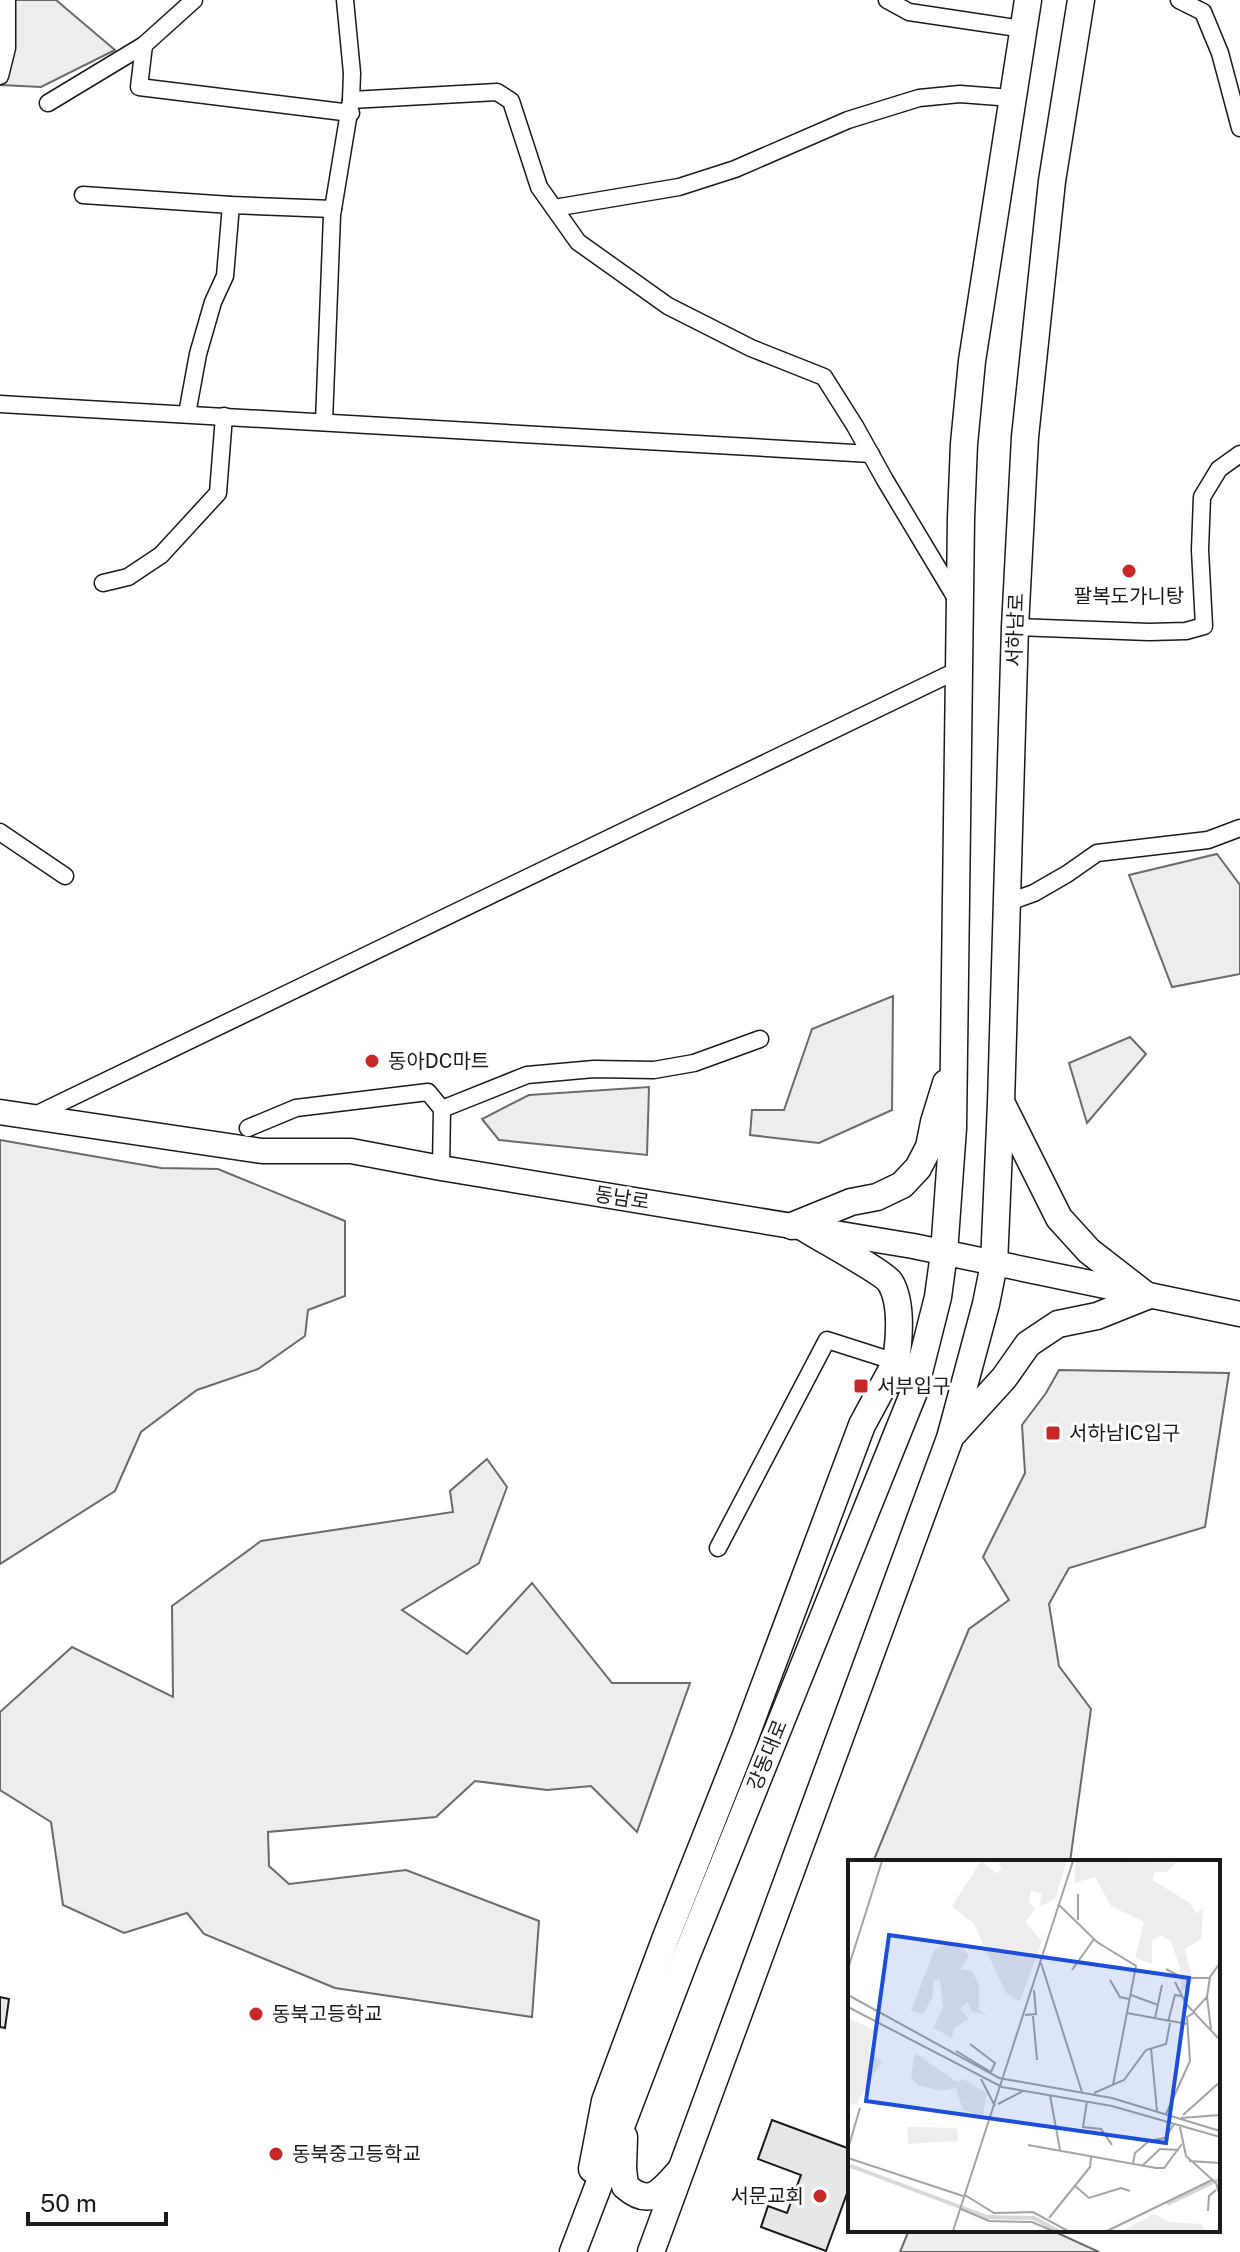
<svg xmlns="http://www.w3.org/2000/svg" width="1240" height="2252" font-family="'Public Sans','Noto Sans KR',sans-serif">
<rect width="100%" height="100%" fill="#fff"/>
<g fill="#ededed" stroke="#6a6a6a" stroke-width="2">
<path d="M0,0H56L115,50L41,87L0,85Z"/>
<path d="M1217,854L1240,885V974L1172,987L1129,875Z"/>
<path d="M893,996L892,1110L819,1143L750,1135L752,1110H784L812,1029Z"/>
<path d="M1130,1037L1146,1054L1087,1123L1069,1063Z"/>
<path d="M649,1087L647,1155L499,1140L482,1119L529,1095Z"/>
<path d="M0,1140L161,1168L218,1169L345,1221V1296L308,1310L305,1336L258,1369L197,1390L141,1432L115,1491L0,1564Z"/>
<path d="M1059,1370L1229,1373L1205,1527L1069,1568L1049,1604L1059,1666L1091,1709L1070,1862H873L969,1629L1009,1600L983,1557L1025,1473L1022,1425L1046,1393Z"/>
<path d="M487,1459L507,1487L479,1563L402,1610L467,1654L532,1583L612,1683H690L637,1832L591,1786L547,1790L475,1781L436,1817L268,1832L269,1866L289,1884L406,1870L539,1921L532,2017L335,1988L204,1934L187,1913L124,1933L63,1905L51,1822L0,1790V1712L72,1647L173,1697L172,1606L261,1541L453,1512L450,1491Z"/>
<path d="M909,2230H1051L1099,2252H900Z"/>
</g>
<g fill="#e6e6e6" stroke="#1a1a1a" stroke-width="2">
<path d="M0,1997L9,1999L5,2028L0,2027Z"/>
<path d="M772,2120L850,2149V2185L826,2251L761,2227L768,2206L787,2213L801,2175L758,2159Z"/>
</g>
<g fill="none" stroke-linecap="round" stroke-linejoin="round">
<g stroke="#1a1a1a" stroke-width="19">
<g id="minor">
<path d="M887,0L909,12L1023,29"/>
<path d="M1179,0L1203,12L1220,53L1240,128"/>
<path d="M144,45L139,87L351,113"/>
<path d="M0,76L7,48V0"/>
<path d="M351,100L497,92L511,101L539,187L578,242L668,306L751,348L824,377L855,426L885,480L957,600"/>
<path d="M48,103L144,45L194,0"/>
<path d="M83,195L231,205L333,209"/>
<path d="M554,208L679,187L735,169L848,120L919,98L960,94L1012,98"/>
<path d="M0,404L871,454"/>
<path d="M187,414L198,354L213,302L225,276L231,205"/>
<path d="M324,422L332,215L351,100L352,73L345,0"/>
<path d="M103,583L128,577L161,555L218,493L224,416"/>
<path d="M1015,627L1149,632L1186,631L1204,626L1200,550L1202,497L1219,469L1240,454"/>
<path d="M0,832L65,876"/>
<path d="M1006,903L1034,893L1067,874L1097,853L1208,840L1240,828"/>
<path d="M442,1109L527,1075L594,1069L654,1070L694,1063L760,1039"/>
<path d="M33,1116L960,669"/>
<path d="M248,1128L296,1108L428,1092L442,1109L441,1168"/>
<path d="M718,1548L827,1340L896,1362"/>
</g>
</g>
<g stroke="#1a1a1a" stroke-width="27">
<path id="secondary" d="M0,1112L262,1151H351L441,1168L913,1246L1240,1314"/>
</g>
<g stroke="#1a1a1a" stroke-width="29">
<g id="primary">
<path d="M1003,1106L1059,1218L1089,1251L1147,1296"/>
<path d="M792,1226L851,1202L877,1197L902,1185L918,1168L929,1147L934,1122L946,1083"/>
<path d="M806,1229C820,1238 883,1272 890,1282C905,1306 898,1353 893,1380"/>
<path d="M952,1435L1004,1378L1028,1344L1058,1324L1097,1316L1147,1296"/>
<path d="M624,2137L623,2168L625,2186C650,2208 661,2192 679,2172"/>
<path d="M592,2169L605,2101L666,1937L744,1740L862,1425L896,1362"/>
<path d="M573,2252L686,1957L914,1392L938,1297L944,1253L953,1128L961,518L964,444L972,361L1028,0"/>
<path d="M651,2252L950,1438L986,1304L994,1264L1001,1103L1015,627L1025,437L1052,181L1081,0"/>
</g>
</g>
<use href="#minor" stroke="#fff" stroke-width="16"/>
<use href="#secondary" stroke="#fff" stroke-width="24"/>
<use href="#primary" stroke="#fff" stroke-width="26"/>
</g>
<g fill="#c62828" stroke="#fff" stroke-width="3">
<circle cx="1129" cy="571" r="8"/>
<circle cx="372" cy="1061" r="8"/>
<rect x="853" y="1378" width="16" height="16" rx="4"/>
<rect x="1045" y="1425" width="16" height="16" rx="4"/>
<circle cx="256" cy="2014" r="8"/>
<circle cx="276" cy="2154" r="8"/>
<circle cx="820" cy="2196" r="8"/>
</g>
<g text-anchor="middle" stroke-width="6" stroke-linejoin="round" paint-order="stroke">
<g font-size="20" fill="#1a1a1a" stroke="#fff" text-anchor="start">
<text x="1129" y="603" text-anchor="middle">팔복도가니탕</text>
<text x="388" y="1068">동아DC마트</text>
<text x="877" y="1393">서부입구</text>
<text x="1069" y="1440">서하남IC입구</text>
<text x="272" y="2021">동북고등학교</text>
<text x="292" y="2161">동북중고등학교</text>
<text x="804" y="2203" text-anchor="end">서문교회</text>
</g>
<g font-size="20" fill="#1a1a1a" stroke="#fff">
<text transform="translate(1015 630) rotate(-88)" y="7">서하남로</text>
<text transform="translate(622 1198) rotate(9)" y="7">동남로</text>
<text transform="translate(767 1755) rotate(-68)" y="7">강동대로</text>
</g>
</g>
<g transform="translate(848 1860)">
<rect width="372" height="372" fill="#fff"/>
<path d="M133,1L148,13L154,10L150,1H219L207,39L191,47L194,34L183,30L181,42L187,49L177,62L194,81L172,141L158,133L126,64L104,46ZM228,1L328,3L318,12H307L304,20L342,43L348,53L355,48L353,79L337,89L345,121L333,132L332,107L323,82L314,75L304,80V104L287,98L296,62L263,46L247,17L226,23ZM110,81L121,96L112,109L124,111L131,124V149L138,155L124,152L119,142L112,149L121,159L106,168L104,178L85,168L95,148L92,119L85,121V137L75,154L63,151L86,90ZM0,158L26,170L21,193L34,201L8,245L0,242ZM67,193L109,222L115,219L139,233L135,256L115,250L108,228L93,231L70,225L63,217ZM59,267L109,268L110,281L60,284ZM306,354L321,362L353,364L358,371H274Z" fill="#ededed"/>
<path fill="none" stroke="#d7d7d7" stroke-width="4" d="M0,305L139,357L186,358L210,371M319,344L372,319"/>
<path fill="none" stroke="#a3a3a3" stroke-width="2" d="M211,45L249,82L288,106L265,225M230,60V34M193,103L234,232M0,109L34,1M318,109L335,118H361M224,110L246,79M262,120L272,137L281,139M327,122L338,144L372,180M0,135L151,218L264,238L372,271M283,135L310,145M359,137L363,169M0,147L154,227L264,246L372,277M346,151L359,137L362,117L372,103M279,153L339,164M177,155L188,154L186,130M185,156L189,200M307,158L314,125M320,162L327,135L333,136M122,184L147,203L143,212M303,188L309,251M108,191L143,212M133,219L147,246M246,233L276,220L298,190L318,184L322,163M202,235L212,290M239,241L235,267L253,269L264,285M150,244L175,231M318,254L342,201L339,157L347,152M335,255L372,222M333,258L372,255M332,267L338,296L368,323L372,336M180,285L308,308H316L334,284M0,289L12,248M0,298L115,336M341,301L372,303M285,303L287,293L301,281L317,278L326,264M294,306L312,289L331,290M226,325L241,338L273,328L282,331M117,335L146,353L185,352L220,371M113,349L141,361L184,362L205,371M360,351L361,336L368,330M201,358L242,307L243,297M105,371L225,1M259,371L364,320"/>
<path fill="#1d4ed8" fill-opacity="0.15" stroke="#1d4ed8" stroke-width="4" d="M41,75L341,118L318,283L18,241Z"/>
<rect width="372" height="372" fill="none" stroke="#1a1a1a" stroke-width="4"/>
</g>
<path d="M28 2212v12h138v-12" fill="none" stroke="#1a1a1a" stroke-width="4"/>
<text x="40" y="2212" font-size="24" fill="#1a1a1a" stroke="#ffffff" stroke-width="6" paint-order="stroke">50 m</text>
</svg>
